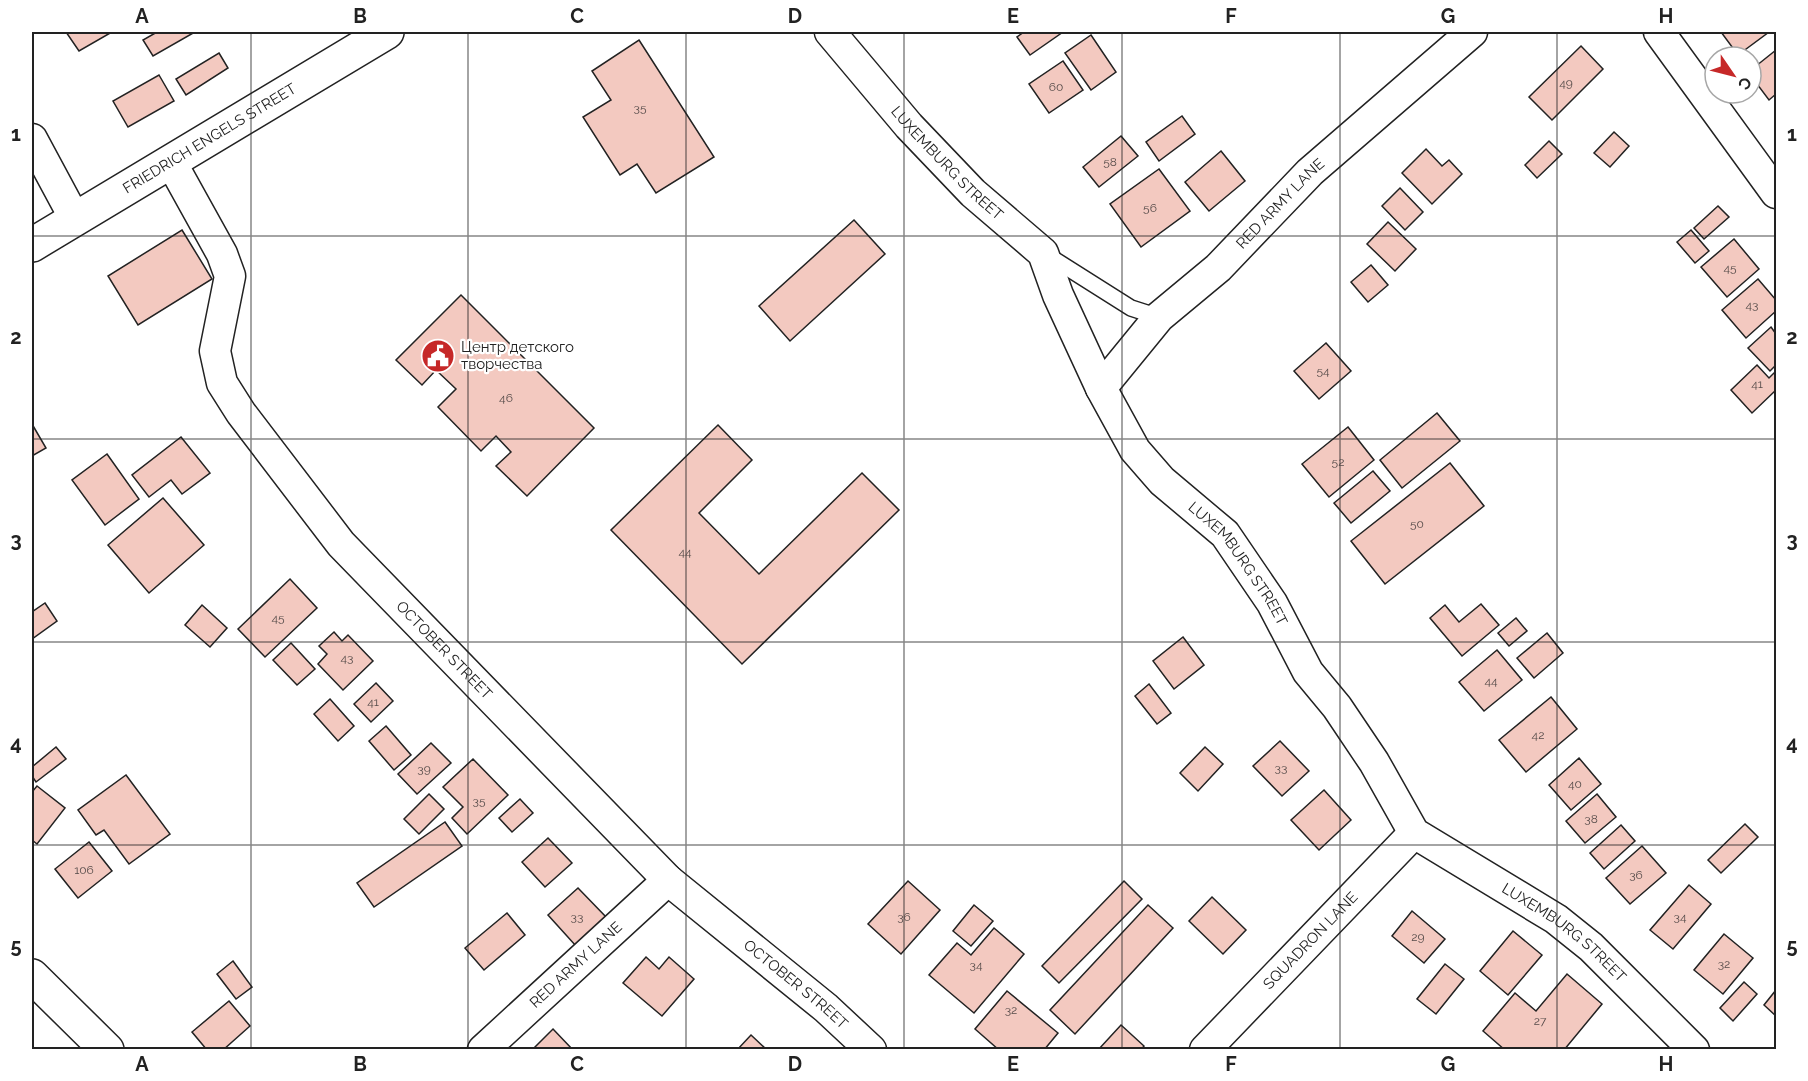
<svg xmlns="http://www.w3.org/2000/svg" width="1808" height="1081" font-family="Raleway,sans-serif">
<rect width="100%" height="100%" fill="#fff"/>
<g fill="#f3c9c0" stroke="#222" stroke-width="1.5">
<path d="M66,32H112L79,51Z"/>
<path d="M157,32H195L153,56L143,40Z"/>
<path d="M1024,32H1063L1030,55L1017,37Z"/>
<path d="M1721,32H1769L1738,55Z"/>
<path d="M1091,35L1116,72L1091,90L1065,53Z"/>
<path d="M639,40L714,157L656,193L637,164L620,175L583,117L611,100L592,71Z"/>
<path d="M1581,46L1603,69L1552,120L1529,97Z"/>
<path d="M1776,50V94L1769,100L1751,76V70Z"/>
<path d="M219,53L228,68L186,95L176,79Z"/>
<path d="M1063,61L1083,90L1049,113L1029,84Z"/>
<path d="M159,75L174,101L128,127L113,101Z"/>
<path d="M1182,116L1195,134L1159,161L1146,142Z"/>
<path d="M1614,132L1629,146L1610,167L1594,153Z"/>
<path d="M1121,136L1138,156L1099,187L1083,167Z"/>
<path d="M1549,141L1562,154L1537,178L1525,165Z"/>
<path d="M1426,149L1442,166L1449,160L1462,174L1432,204L1402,173Z"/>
<path d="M1221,151L1245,181L1209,211L1185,182Z"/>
<path d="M1159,169L1190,211L1141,247L1110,204Z"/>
<path d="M1400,188L1423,212L1405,230L1382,206Z"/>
<path d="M1718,206L1729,217L1704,239L1694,228Z"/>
<path d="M854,220L885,254L790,341L759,306Z"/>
<path d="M1388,222L1416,249L1395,271L1367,244Z"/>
<path d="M182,230L212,279L138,325L108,276Z"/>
<path d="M1691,230L1709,251L1695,263L1677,242Z"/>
<path d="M1734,239L1759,269L1727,297L1701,267Z"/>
<path d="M1371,265L1388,285L1368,302L1351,282Z"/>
<path d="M1758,279L1776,300V311L1746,338L1722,310Z"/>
<path d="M461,295L594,428L527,496L496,466L511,452L496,436L481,451L438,407L456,389L436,370L422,385L396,360Z"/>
<path d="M1771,327L1776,334V365L1770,371L1748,348Z"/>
<path d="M1326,343L1351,371L1319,399L1294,371Z"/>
<path d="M1757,365L1769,378L1776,371V390L1752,413L1731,390Z"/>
<path d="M1437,413L1460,441L1402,488L1380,460Z"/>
<path d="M32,424L46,448L32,456Z"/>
<path d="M718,425L752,460L699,513L759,574L862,473L899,510L742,664L611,530Z"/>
<path d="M1348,427L1374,460L1329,497L1302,464Z"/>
<path d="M181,437L210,473L182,494L171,480L149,497L132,475Z"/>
<path d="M107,454L139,499L105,525L72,480Z"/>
<path d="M1450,463L1484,506L1385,584L1351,541Z"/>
<path d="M1373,471L1390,491L1351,523L1334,503Z"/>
<path d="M163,498L204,545L149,593L108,545Z"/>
<path d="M290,579L317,608L265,657L238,629Z"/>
<path d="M45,603L57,621L32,639V612Z"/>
<path d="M1481,604L1499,625L1462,656L1430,618L1445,605L1459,622Z"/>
<path d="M202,605L227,628L210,647L185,625Z"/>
<path d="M1516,618L1527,631L1509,646L1498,633Z"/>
<path d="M334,632L342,641L348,635L373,661L343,690L318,664L327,654L319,646Z"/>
<path d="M1547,633L1563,653L1534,678L1517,658Z"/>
<path d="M1183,637L1204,665L1174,689L1153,661Z"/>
<path d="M291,643L315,669L297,685L273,660Z"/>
<path d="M1497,650L1522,680L1484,711L1459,682Z"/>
<path d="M376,683L393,701L371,722L354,704Z"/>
<path d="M1149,684L1171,713L1157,724L1135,696Z"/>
<path d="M1551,697L1577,729L1526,772L1499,740Z"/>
<path d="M330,699L354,726L338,741L314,714Z"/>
<path d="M386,726L411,755L394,770L369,741Z"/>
<path d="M1280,741L1309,771L1282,796L1253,766Z"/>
<path d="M431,743L451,763L417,794L398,774Z"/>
<path d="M56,747L66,759L36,782L32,776V767Z"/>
<path d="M1205,747L1223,764L1198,791L1180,773Z"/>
<path d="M1579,758L1601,784L1571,810L1549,785Z"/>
<path d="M473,759L508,795L467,834L452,818L463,807L443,787Z"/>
<path d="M126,775L170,834L129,864L104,830L96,835L78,810Z"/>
<path d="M37,786L65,808L37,844L32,840V792Z"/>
<path d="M1324,790L1351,820L1319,850L1291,820Z"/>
<path d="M429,794L444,809L419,834L404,819Z"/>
<path d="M1597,794L1616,817L1585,843L1566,821Z"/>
<path d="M520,799L533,813L512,832L499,818Z"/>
<path d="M445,822L462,846L374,907L357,883Z"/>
<path d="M1745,824L1758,837L1721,873L1708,860Z"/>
<path d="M1621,825L1635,841L1604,869L1590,853Z"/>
<path d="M548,838L572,863L545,887L522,862Z"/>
<path d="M89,842L112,871L78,898L55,869Z"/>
<path d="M1642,846L1666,873L1630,904L1606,878Z"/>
<path d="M908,881L940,910L901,954L868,924Z"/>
<path d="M1124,881L1142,899L1059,983L1042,966Z"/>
<path d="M1689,885L1711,904L1673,949L1650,930Z"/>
<path d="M578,888L607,918L576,946L548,915Z"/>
<path d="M1212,897L1246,930L1223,954L1189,921Z"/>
<path d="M974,905L993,921L971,946L953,931Z"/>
<path d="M1148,905L1173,928L1075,1034L1050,1010Z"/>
<path d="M1412,911L1445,939L1424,963L1392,936Z"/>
<path d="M507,913L525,935L484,970L465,948Z"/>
<path d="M994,928L1024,954L974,1013L929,975L957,943L971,955Z"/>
<path d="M1513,931L1542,955L1508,995L1480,971Z"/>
<path d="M1724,934L1753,958L1723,994L1694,970Z"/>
<path d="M646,957L659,969L669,957L694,979L662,1016L623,983Z"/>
<path d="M233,961L252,987L236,999L217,974Z"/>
<path d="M1445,964L1464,979L1436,1014L1417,999Z"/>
<path d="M1567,974L1602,1004L1564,1050H1505L1483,1031L1515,993L1536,1011Z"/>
<path d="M1744,982L1757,994L1733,1021L1720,1008Z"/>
<path d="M1776,990V1016L1764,1005Z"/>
<path d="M1007,991L1058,1033L1044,1050H999L975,1029Z"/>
<path d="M229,1001L250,1026L223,1050H207L192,1032Z"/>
<path d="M1121,1025L1144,1046L1141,1050H1098Z"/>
<path d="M553,1029L573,1050H532Z"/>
<path d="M751,1035L767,1050H737Z"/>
</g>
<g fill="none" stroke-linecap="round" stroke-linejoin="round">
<g stroke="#222" stroke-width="18">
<path id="service" d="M1047,255L1131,308L1159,317"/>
</g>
<g stroke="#222" stroke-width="33">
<g id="minor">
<path id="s1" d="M830,32L909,126L973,193L1043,253L1058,295L1101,388L1135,450L1162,481L1225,534L1272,603L1308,672L1337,707L1374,762L1414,833L1556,919L1591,947L1694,1050"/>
<path d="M1659,32L1776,193"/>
<path d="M32,139L75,219"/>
<path id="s2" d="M171,162L222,254L230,276L215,351L222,383L241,413L341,544L668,880L826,1008L871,1050"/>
<path id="s3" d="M1101,388L1159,317L1218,268L1310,172L1472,32"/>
<path id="s4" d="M483,1050L668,880"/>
<path id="s5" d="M1205,1050L1414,833"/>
</g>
</g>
<g stroke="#222" stroke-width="36">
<g id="tertiary">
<path id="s6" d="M32,245L387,32"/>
<path d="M32,976L107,1050"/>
</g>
</g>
<use href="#service" stroke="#fff" stroke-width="15"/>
<use href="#minor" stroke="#fff" stroke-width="30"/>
<use href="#tertiary" stroke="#fff" stroke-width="33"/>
</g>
<path fill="none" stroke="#222" stroke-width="1.5" stroke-opacity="0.55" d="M251,32V1050M468,32V1050M686,32V1050M904,32V1050M1122,32V1050M1340,32V1050M1557,32V1050M32,236H1776M32,439H1776M32,642H1776M32,845H1776"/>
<defs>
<g id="civic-disc" transform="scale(1.725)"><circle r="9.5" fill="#c62828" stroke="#fff"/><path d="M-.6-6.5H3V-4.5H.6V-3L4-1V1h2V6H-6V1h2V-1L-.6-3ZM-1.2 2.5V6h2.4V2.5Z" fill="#fff"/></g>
</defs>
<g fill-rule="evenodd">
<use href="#civic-disc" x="438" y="356"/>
</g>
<g text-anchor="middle" stroke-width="4.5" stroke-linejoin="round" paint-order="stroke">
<g font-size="12" fill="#564c4a">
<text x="1566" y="87">49</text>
<text x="1056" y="91">60</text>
<text x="640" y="112">35</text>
<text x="1110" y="166">58</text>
<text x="1150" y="212">56</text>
<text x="1730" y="272">45</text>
<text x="1752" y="309">43</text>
<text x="1323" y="375">54</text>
<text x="1757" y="388">41</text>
<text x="506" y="402">46</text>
<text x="1338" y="466">52</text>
<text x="1417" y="528">50</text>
<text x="685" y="556">44</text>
<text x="278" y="622">45</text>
<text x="347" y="662">43</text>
<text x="1491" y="685">44</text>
<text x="373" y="706">41</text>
<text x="1538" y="739">42</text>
<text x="1281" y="772">33</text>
<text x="424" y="773">39</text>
<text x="1575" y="788">40</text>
<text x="479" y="805">35</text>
<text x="1591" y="823">38</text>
<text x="84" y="874">106</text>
<text x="1636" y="879">36</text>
<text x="577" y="921">33</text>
<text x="904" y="921">36</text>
<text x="1680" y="921">34</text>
<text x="1418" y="941">29</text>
<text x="1724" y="968">32</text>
<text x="976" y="969">34</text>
<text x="1011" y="1014">32</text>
<text x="1540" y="1025">27</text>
</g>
<g font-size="15" fill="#222" stroke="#fff">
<text dy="5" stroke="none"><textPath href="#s6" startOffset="207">FRIEDRICH ENGELS STREET</textPath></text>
<text dy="5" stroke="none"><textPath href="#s1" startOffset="176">LUXEMBURG STREET</textPath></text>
<text dy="5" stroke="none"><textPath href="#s3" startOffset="258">RED ARMY LANE</textPath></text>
<text dy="5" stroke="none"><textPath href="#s1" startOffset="680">LUXEMBURG STREET</textPath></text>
<text dy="5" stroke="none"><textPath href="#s2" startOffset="586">OCTOBER STREET</textPath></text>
<text dy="5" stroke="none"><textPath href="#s1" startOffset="1184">LUXEMBURG STREET</textPath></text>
<text dy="5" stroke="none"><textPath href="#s5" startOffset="152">SQUADRON LANE</textPath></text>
<text dy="5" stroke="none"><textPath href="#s4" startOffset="126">RED ARMY LANE</textPath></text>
<text dy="5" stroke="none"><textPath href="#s2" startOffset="1072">OCTOBER STREET</textPath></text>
</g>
<g font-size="15" fill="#222" stroke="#fff" text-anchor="start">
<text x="461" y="352">Центр детского<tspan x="461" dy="17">творчества</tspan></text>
</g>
</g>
<rect width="1808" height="1081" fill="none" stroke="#ffffff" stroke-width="66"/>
<g transform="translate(1733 75) rotate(125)"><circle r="28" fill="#ffffff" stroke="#a7a7a7" stroke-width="1.5"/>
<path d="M0-4.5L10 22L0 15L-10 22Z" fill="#c62828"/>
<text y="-9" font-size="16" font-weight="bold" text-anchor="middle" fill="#222222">С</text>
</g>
<rect x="33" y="33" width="1742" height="1015" fill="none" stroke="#222" stroke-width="2"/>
<g font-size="20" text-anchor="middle" font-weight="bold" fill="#222">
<text x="142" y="23">A</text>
<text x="360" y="23">B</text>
<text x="577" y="23">C</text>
<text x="795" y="23">D</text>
<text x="1013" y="23">E</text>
<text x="1231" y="23">F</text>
<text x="1448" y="23">G</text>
<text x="1666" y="23">H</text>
<text x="16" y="141">1</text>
<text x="1792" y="141">1</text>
<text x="16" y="344">2</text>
<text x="1792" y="344">2</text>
<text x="16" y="547">3</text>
<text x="1792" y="547">3</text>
<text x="16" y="750">4</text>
<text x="1792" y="750">4</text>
<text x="16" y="953">5</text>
<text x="1792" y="953">5</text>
<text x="142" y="1071">A</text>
<text x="360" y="1071">B</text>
<text x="577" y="1071">C</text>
<text x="795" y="1071">D</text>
<text x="1013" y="1071">E</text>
<text x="1231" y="1071">F</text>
<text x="1448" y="1071">G</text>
<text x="1666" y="1071">H</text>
</g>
</svg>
